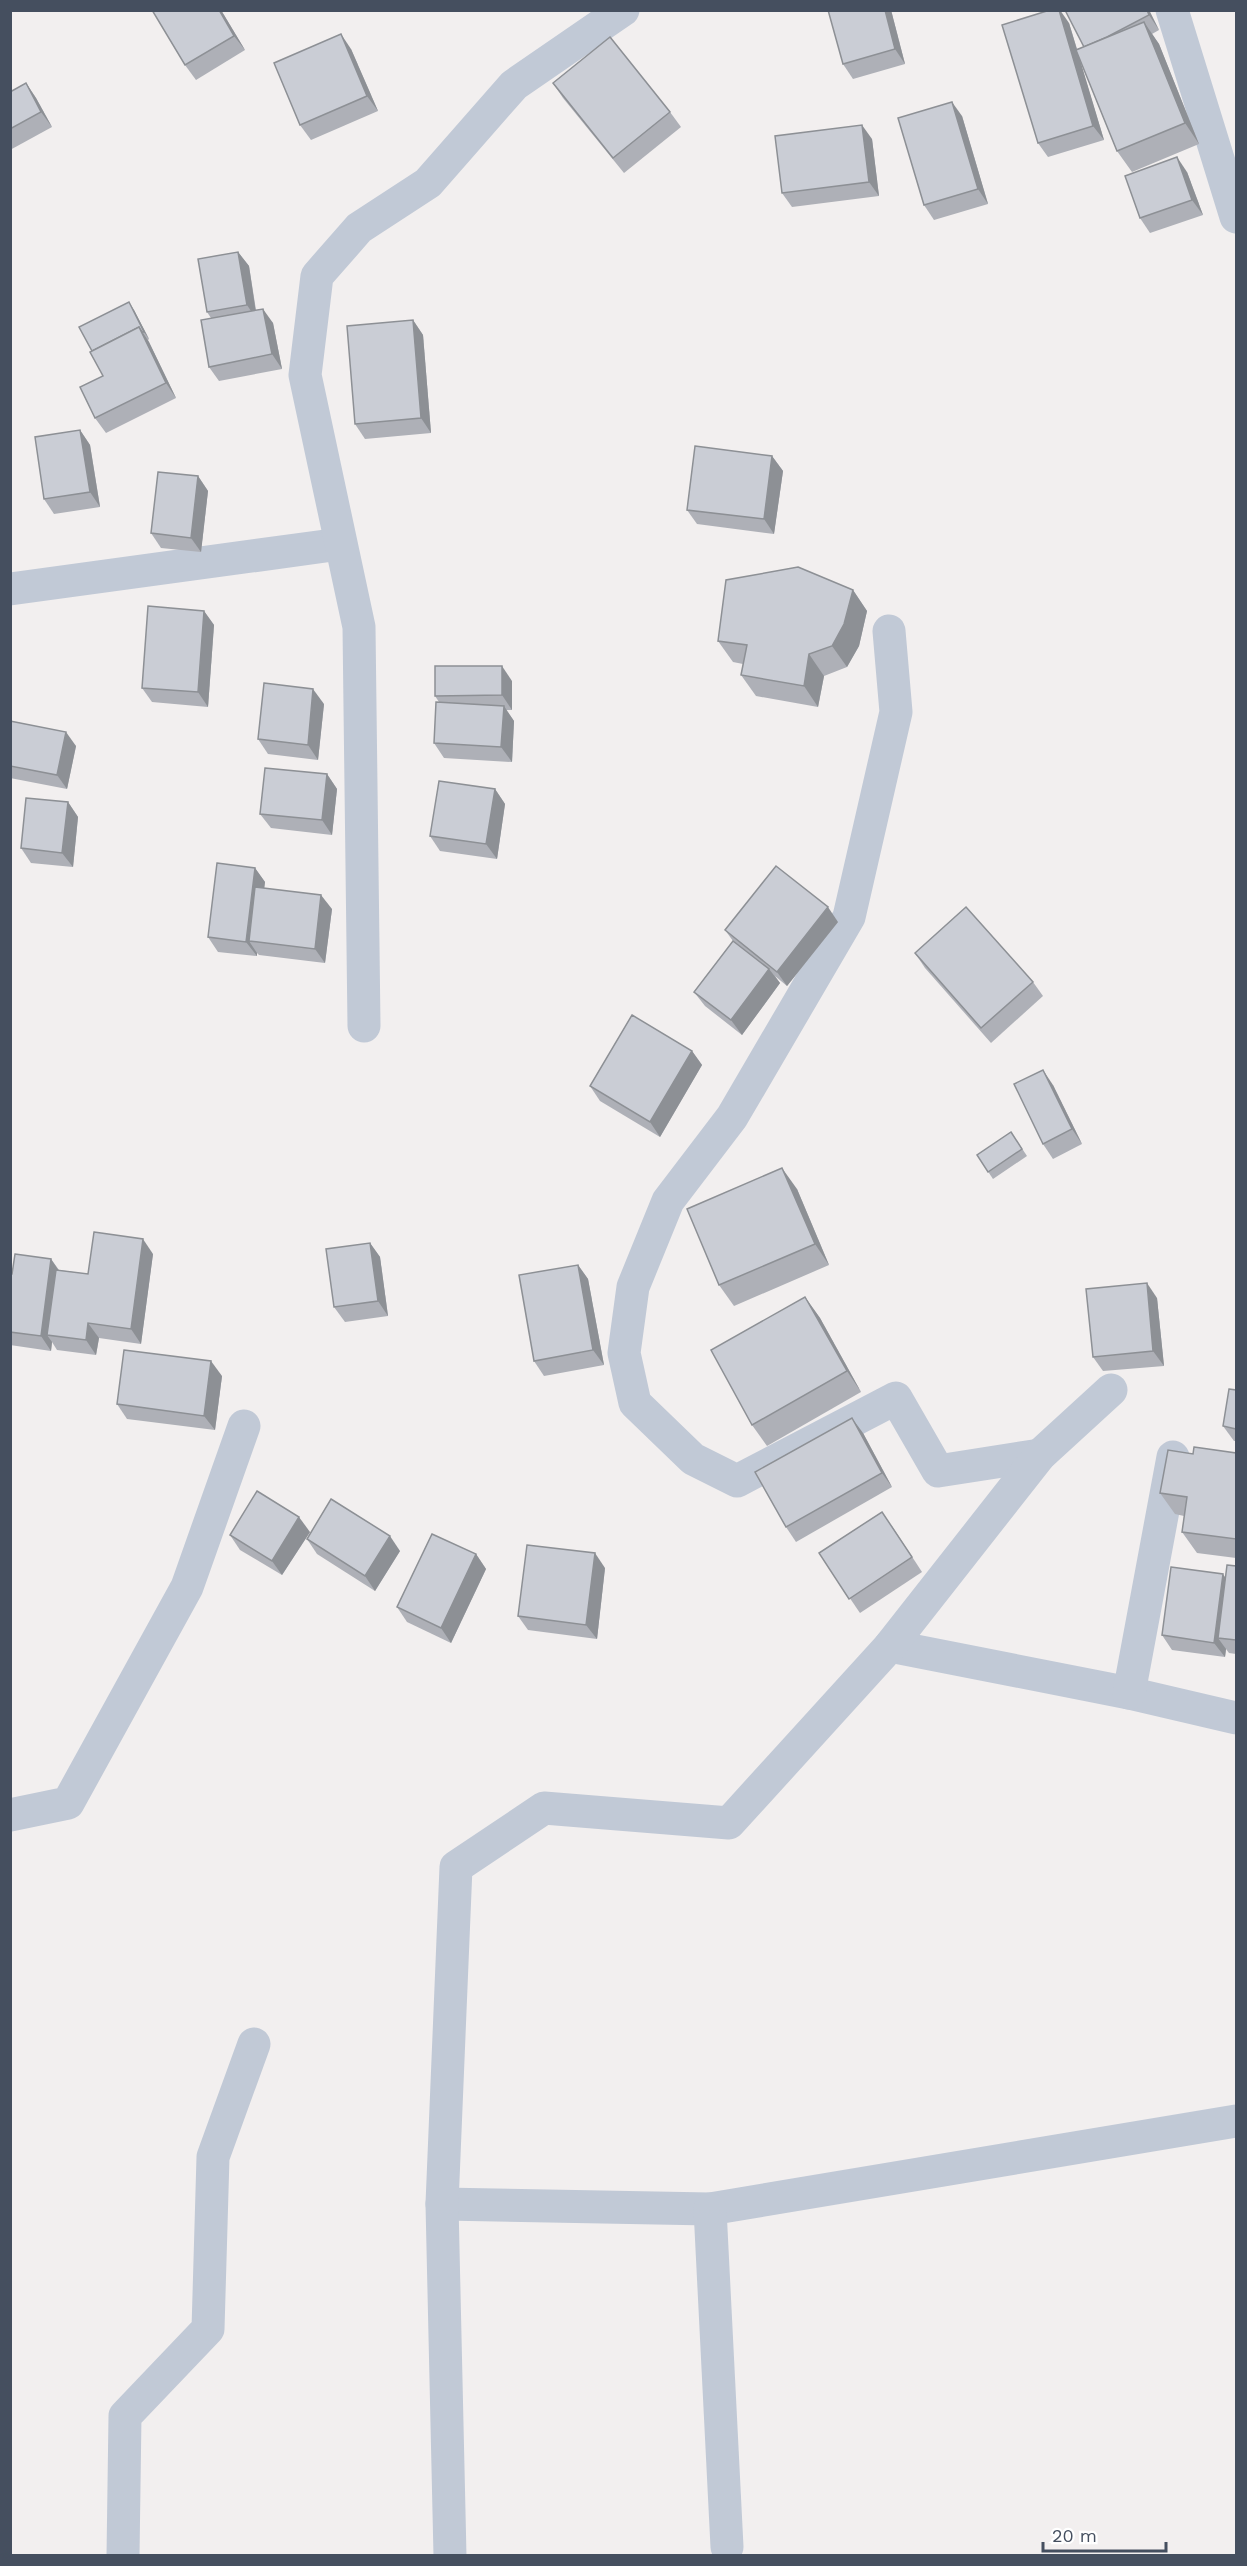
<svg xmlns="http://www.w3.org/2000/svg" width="1247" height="2566" font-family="'Work Sans',sans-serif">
<rect width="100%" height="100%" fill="#f2efef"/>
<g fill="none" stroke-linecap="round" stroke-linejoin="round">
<g stroke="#c1c9d6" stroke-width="33">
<path d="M10,589L340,544"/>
<path d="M889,631L896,712L849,917L732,1117L668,1201L633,1287L624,1353L635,1403L693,1459L737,1481L896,1398L938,1471L1040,1455"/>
<path d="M364,1026L359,627L305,375L317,276L359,228L428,183L514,85L623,10"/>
<path d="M890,1646L1129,1693L1236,1718"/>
<path d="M1129,1693L1173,1457"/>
<path d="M10,1815L68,1803L187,1587L244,1426"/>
<path d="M442,2204L710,2209L1236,2121"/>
<path d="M710,2209L727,2547"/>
<path d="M123,2556L125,2416L208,2329L213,2157L254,2044"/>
<path d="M450,2556L442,2204L456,1867L544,1808L729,1823L890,1646L1040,1455L1111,1390"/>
</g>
<path stroke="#c1c9d6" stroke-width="33" d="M1172,10L1236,217"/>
</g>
<g fill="#aeb0b7">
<path d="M221,10L245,50L196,80L185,65Z"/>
<path d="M891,10L905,64L853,79L843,64Z"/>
<path d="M1149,10L1159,30L1152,34L1159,44L1199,144L1132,172L1117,151L1079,58L1104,140L1048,157L1038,143L1069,23L1077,49L1084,47Z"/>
<path d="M351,49L378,111L311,140L300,125Z"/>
<path d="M26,83L36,98L52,127L10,150V92Z"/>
<path d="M553,83L670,112L681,127L624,173L563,98Z"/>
<path d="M962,116L988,204L934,220L924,205Z"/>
<path d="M872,139L879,196L792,207L782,193Z"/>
<path d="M1187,172L1203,215L1150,233L1140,218Z"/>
<path d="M238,252L249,266L256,310L273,323L282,369L219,381L209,367L211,318L207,312Z"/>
<path d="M134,310L149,339L148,340L176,398L106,433L95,418Z"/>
<path d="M413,320L423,335L431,433L365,439L355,424Z"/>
<path d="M80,430L90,445L100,507L54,514L44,499Z"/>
<path d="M772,456L783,471L774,534L697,524L687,510Z"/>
<path d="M198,476L208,491L201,552L161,548L151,533Z"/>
<path d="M853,590L867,611L859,646L847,667L824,676L818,707L756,696L741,675L743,664L733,662L718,641Z"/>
<path d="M204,611L214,625L208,707L152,702L142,688Z"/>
<path d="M512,681V710H506L514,721L512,762L444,758L434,743L439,702L435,696Z"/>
<path d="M324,704L318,760L268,754L258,739Z"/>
<path d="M10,721L76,746L67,789L10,778Z"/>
<path d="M327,774L337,789L332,835L271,828L260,814Z"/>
<path d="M495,789L505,804L497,859L440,851L430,836Z"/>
<path d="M68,802L78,817L73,867L31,863L21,848Z"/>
<path d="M255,868L265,882L264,888L332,909L325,963L259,955L257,953V956L218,952L208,937Z"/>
<path d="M838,922L787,986L775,976L780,983L742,1035L705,1006L694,992L733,941L725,930Z"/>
<path d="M915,953L1033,982L1043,996L991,1043L925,968Z"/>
<path d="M692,1051L702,1065L660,1137L600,1101L590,1086Z"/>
<path d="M1053,1085L1082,1144L1053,1159L1043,1144Z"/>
<path d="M1011,1132L1027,1156L993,1179L977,1155Z"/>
<path d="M797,1189L829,1265L734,1306L719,1285Z"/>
<path d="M370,1243L380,1257L388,1316L345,1322L334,1307Z"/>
<path d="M153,1254L141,1344L99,1338L96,1355L57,1350L52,1342L51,1351L10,1345V1274L51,1259L59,1270L88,1274Z"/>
<path d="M578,1265L588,1279L604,1365L544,1376L534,1361Z"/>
<path d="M805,1297L820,1318L861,1392L767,1446L752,1425Z"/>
<path d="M1157,1298L1164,1366L1103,1371L1093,1357Z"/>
<path d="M222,1376L215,1430L127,1419L117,1404Z"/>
<path d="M1236,1390V1441H1234L1223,1426Z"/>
<path d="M863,1433L892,1487L796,1542L786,1527Z"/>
<path d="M1236,1453V1558L1197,1553L1182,1532L1184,1516L1175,1514L1160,1493L1193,1454Z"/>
<path d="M892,1526L922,1572L860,1613L819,1553Z"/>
<path d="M310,1532L282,1575L240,1550L230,1535Z"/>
<path d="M307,1539L400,1551L375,1591L317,1554Z"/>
<path d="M476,1554L486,1569L451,1643L407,1622L397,1607Z"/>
<path d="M1236,1566V1654L1229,1653L1226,1649L1225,1657L1172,1650L1162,1635L1226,1578Z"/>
<path d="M605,1568L597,1639L528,1630L518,1616Z"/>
</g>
<g fill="#8d9095">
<path d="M219,10H221L245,50L234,36Z"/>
<path d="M885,10H891L905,64L895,49Z"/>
<path d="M1059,10H1060L1069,23L1104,140L1093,126Z"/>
<path d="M1147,10H1149L1159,30L1149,15Z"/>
<path d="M1144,22L1159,44L1199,144L1185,123Z"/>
<path d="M341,34L351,49L378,111L367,96Z"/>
<path d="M26,83L36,98L52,127L41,112Z"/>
<path d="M952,102L962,116L988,204L978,189Z"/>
<path d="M862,125L872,139L879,196L869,182Z"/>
<path d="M1177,157L1187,172L1203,215L1192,200Z"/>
<path d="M238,252L249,266L257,320L247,305Z"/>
<path d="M129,302L134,310L149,339L144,332Z"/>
<path d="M263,309L273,323L282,369L272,354Z"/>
<path d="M413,320L423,335L431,433L421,418Z"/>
<path d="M139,327L149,342L176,398L166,383Z"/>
<path d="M80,430L90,445L100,507L90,492Z"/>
<path d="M772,456L783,471L774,534L764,519Z"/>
<path d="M198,476L208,491L201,552L191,538Z"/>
<path d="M853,590L867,611L859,646L847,667L832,646Z"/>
<path d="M204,611L214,625L208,707L198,692Z"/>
<path d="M809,654L824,676L818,707L804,686Z"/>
<path d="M502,666L512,681V710L502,695Z"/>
<path d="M313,689L324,704L318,760L308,745Z"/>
<path d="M504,706L514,721L512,762L501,747Z"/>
<path d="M66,732L76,746L67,789L57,775Z"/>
<path d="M327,774L337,789L332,835L322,820Z"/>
<path d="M495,789L505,804L497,859L486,844Z"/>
<path d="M68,802L78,817L73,867L62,853Z"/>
<path d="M255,868L265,882L258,942L249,941L257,953V956L246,942Z"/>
<path d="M321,895L332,909L325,963L315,949Z"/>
<path d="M828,907L838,922L787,986L777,972Z"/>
<path d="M769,969L780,983L742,1035L731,1020Z"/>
<path d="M692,1051L702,1065L660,1137L650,1122Z"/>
<path d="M1043,1070L1053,1085L1082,1144L1072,1129Z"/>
<path d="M782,1168L797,1189L829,1265L815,1244Z"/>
<path d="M143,1239L153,1254L141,1344L131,1329Z"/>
<path d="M370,1243L380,1257L388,1316L378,1301Z"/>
<path d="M51,1259L61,1274L47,1335L52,1342L51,1351L41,1336Z"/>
<path d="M578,1265L588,1279L604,1365L593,1350Z"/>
<path d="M1147,1283L1157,1298L1164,1366L1153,1351Z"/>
<path d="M805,1297L820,1318L861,1392L847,1371Z"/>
<path d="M88,1323L99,1338L96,1355L86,1340Z"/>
<path d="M211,1361L222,1376L215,1430L204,1416Z"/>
<path d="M852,1418L863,1433L892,1487L882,1473Z"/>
<path d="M299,1517L310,1532L282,1575L272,1561Z"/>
<path d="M390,1536L400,1551L375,1591L365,1576Z"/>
<path d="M595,1553L605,1568L597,1639L586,1625Z"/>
<path d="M476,1554L486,1569L451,1643L441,1628Z"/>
<path d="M1223,1574L1233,1589L1218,1638L1226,1649L1225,1657L1214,1643Z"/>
</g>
<g fill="#cacdd5" stroke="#8d9095" stroke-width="1.5">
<path d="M152,10H219L234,36L185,65Z"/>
<path d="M828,10H885L895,49L843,64Z"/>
<path d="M1050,10H1059L1093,126L1038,143L1002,25Z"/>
<path d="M1065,10H1147L1149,15L1107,37L1084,47Z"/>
<path d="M1144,22L1185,123L1117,151L1076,50Z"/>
<path d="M341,34L367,96L300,125L274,63Z"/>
<path d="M610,37L670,112L613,158L553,83Z"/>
<path d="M26,83L41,112L10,129V92Z"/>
<path d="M952,102L978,189L924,205L898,118Z"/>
<path d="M862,125L869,182L782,193L775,136Z"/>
<path d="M1177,157L1192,200L1140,218L1125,176Z"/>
<path d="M238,252L247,305L207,312L198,259Z"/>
<path d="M129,302L144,332H142L139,327L92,351L79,327Z"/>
<path d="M263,309L272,354L209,367L201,320Z"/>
<path d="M413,320L421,418L355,424L347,326Z"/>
<path d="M139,327L166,383L95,418L80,387L103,376L90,352Z"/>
<path d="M80,430L90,492L44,499L35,437Z"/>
<path d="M695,446L772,456L764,519L687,510Z"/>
<path d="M158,472L198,476L191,538L151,533Z"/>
<path d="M798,567L853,590L844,624L832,646L809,654L804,686L741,675L747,645L718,641L726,580Z"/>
<path d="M148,606L204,611L198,692L142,688Z"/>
<path d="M435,666H502V695L435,696Z"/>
<path d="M264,683L313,689L308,745L258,739Z"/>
<path d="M436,702L504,706L501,747L434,743Z"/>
<path d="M10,721L66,732L57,775L10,766Z"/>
<path d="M265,768L327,774L322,820L260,814Z"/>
<path d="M439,781L495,789L486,844L430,836Z"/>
<path d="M26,798L68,802L62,853L21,848Z"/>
<path d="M217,863L255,868L246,942L208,937Z"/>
<path d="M776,866L828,907L777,972L725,930Z"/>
<path d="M255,887L321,895L315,949L249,941Z"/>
<path d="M966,907L1033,982L981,1028L915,953Z"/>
<path d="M733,941L769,969L731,1020L694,992Z"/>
<path d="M632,1015L692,1051L650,1122L590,1086Z"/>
<path d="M1043,1070L1072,1129L1043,1144L1014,1084Z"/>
<path d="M1011,1132L1022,1149L988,1172L977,1155Z"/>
<path d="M782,1168L815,1244L719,1285L687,1209Z"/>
<path d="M94,1232L143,1239L131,1329L88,1323L86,1340L47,1335L56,1270L88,1274Z"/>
<path d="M370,1243L378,1301L334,1307L326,1249Z"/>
<path d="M15,1254L51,1259L41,1336L10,1332V1274H12Z"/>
<path d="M578,1265L593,1350L534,1361L519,1275Z"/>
<path d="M1147,1283L1153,1351L1093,1357L1086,1289Z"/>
<path d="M805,1297L847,1371L752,1425L711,1350Z"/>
<path d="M124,1350L211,1361L204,1416L117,1404Z"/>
<path d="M1229,1389L1236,1390V1429L1223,1426Z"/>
<path d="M852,1418L882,1473L786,1527L755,1472Z"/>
<path d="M1194,1447L1236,1453V1539L1182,1532L1187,1497L1160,1493L1168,1450L1193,1454Z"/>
<path d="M257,1491L299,1517L272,1561L230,1535Z"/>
<path d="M331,1499L390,1536L365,1576L307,1539Z"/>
<path d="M882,1512L912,1557L849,1599L819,1553Z"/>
<path d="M432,1534L476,1554L441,1628L397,1607Z"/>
<path d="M527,1545L595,1553L586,1625L518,1616Z"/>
<path d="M1227,1565L1236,1566V1640L1218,1638Z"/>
<path d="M1171,1567L1223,1574L1214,1643L1162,1635Z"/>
</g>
<rect width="1247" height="2566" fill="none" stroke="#454f5f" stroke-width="24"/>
<path d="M1043 2542v9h123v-9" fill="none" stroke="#454f5f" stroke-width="3"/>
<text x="1052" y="2542" font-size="18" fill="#454f5f" stroke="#ffffff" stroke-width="4.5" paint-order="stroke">20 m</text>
</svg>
